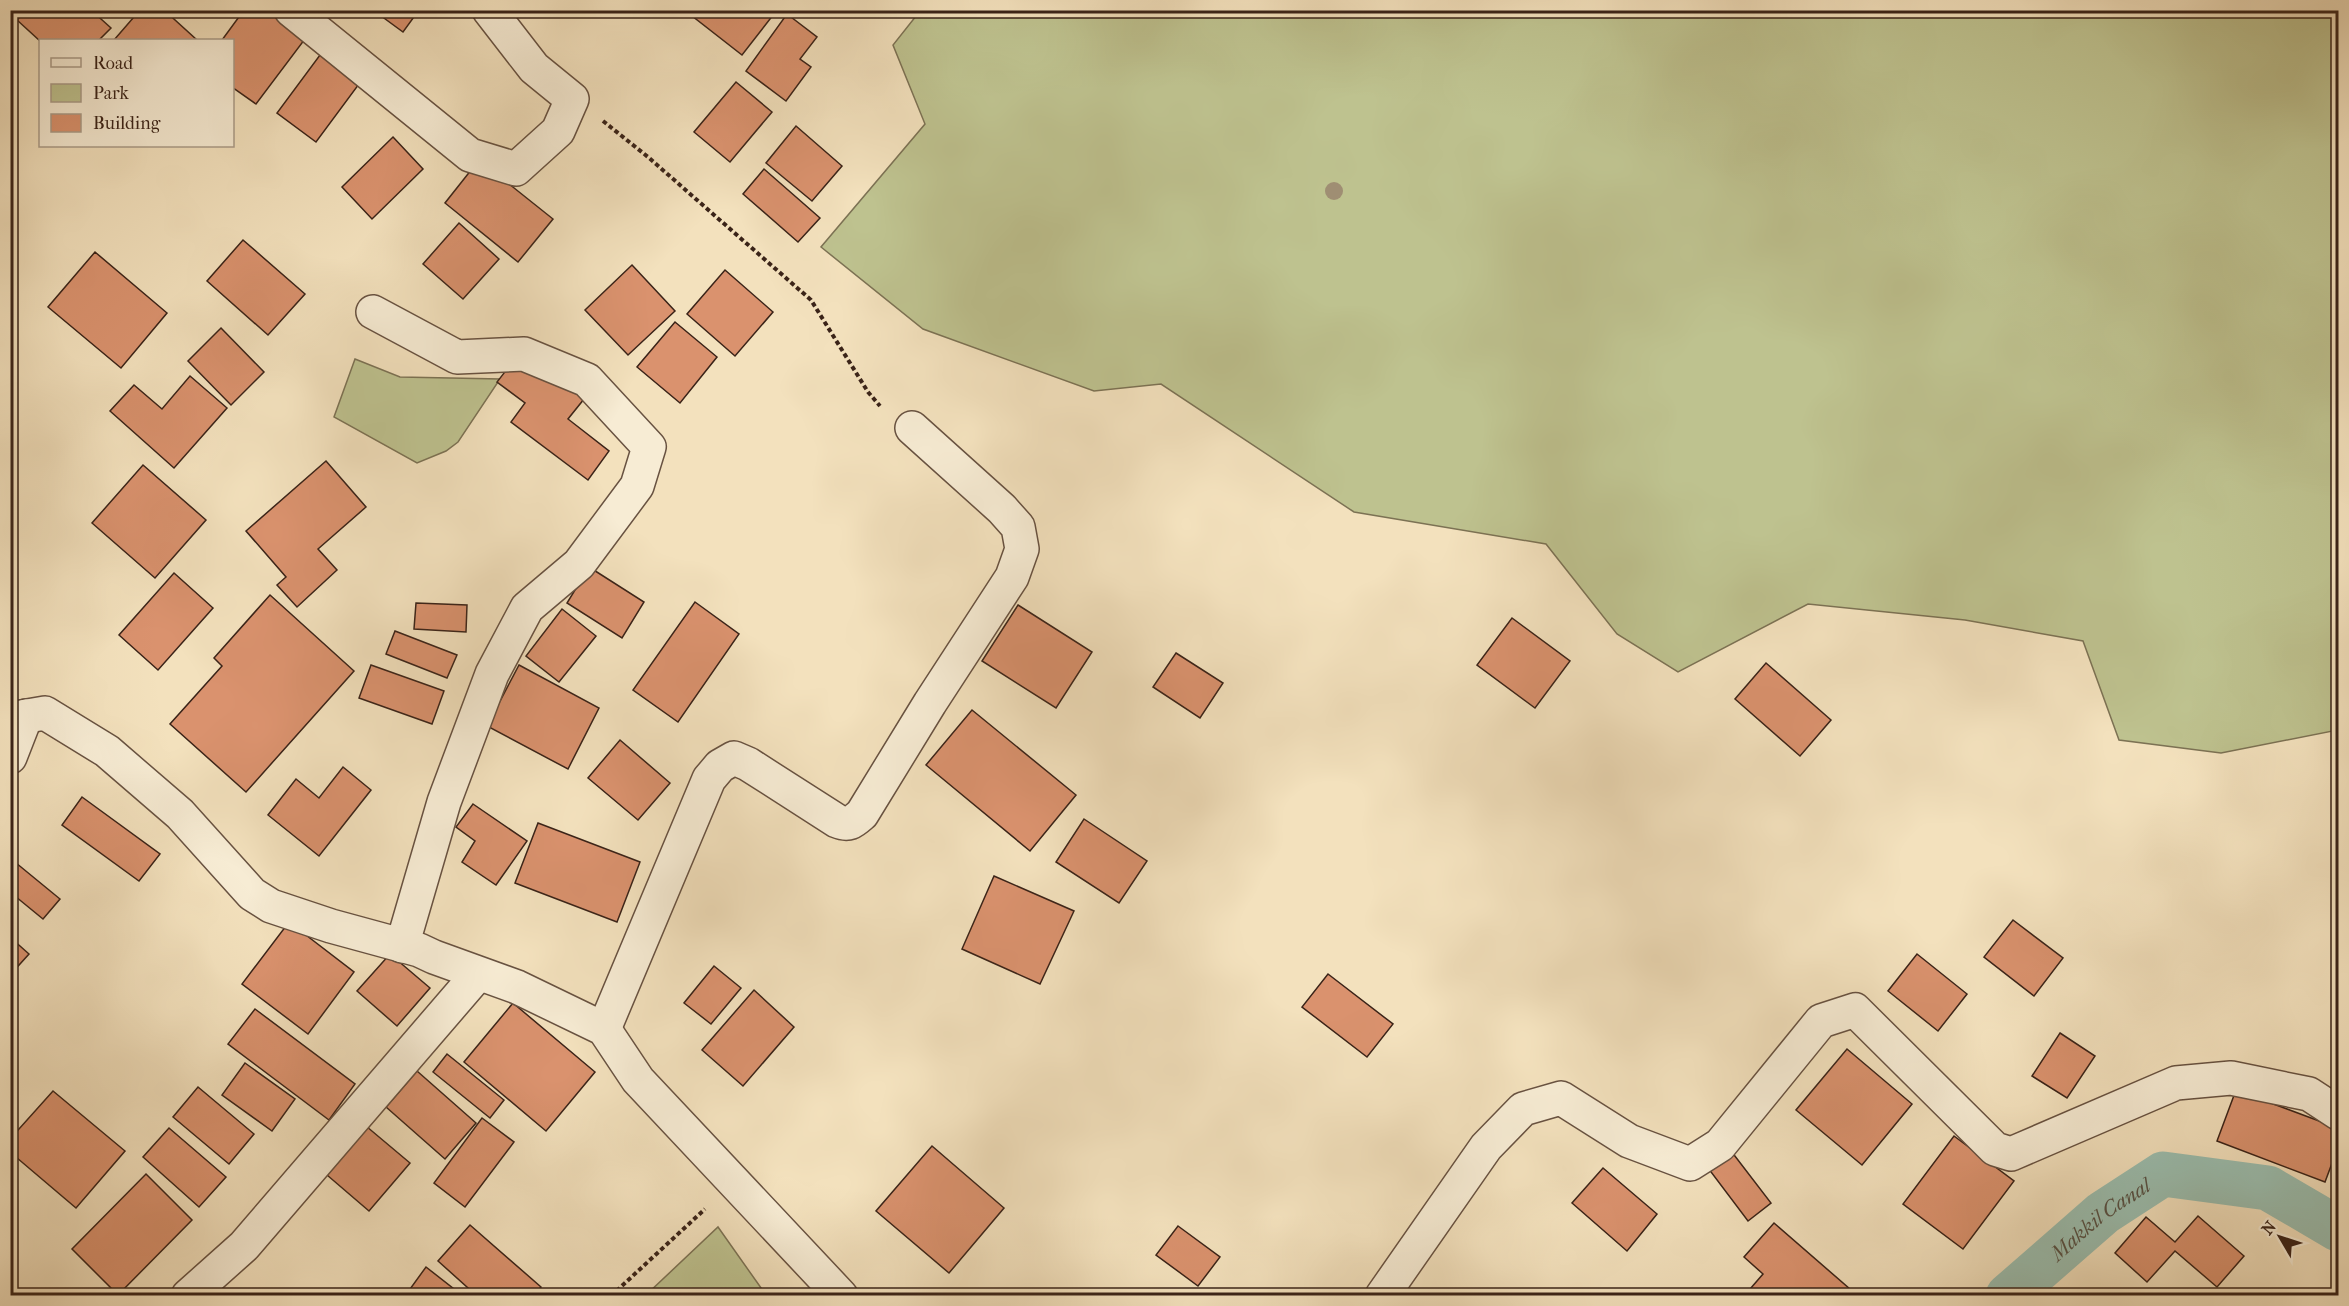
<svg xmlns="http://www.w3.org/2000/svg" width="2349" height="1306" font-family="'IM FELL French Canon',serif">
<rect width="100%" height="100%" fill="#f3e1bd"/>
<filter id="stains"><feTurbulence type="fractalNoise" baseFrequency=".00333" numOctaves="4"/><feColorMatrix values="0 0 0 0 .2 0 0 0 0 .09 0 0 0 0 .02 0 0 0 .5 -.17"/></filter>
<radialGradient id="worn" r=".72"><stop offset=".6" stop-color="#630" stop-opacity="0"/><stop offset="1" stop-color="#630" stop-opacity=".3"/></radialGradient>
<g fill="#bec28f" stroke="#7c7254" stroke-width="1.5">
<path d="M920,11H2338V730L2221,753L2119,740L2083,641L1965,620L1808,604L1678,672L1617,634L1546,544L1354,512L1161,384L1094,391L923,329L821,247L925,124L893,45Z"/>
<path d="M355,359L400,377L500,379L458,442L446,451L417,463L334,417Z"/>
<path d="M718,1227L766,1295H646Z"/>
</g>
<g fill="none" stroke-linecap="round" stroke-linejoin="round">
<path stroke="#9bbeaf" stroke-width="45" id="s1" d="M2008,1296L2103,1213L2163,1174L2268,1188L2338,1229"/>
</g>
<g fill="#da926e" stroke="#3a2318" stroke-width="1.5">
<path d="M26,10H91L111,28L99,40L40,41L17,20Z"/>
<path d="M140,10H164L197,40H114Z"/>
<path d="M244,10H284L311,31L256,104L232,87V40H222Z"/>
<path d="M373,10H419L403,32Z"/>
<path d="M688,10H777L742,55L687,12Z"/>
<path d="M787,14L817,37L800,59L811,67L786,101L746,71Z"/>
<path d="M320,55L359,84L316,142L277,113Z"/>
<path d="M736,82L772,112L730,162L694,132Z"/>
<path d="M796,126L842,166L812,201L766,163Z"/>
<path d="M393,137L423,169L372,219L342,187Z"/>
<path d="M479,160L553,219L518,262L445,203Z"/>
<path d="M764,169L820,218L798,242L743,194Z"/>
<path d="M459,223L499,259L463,299L423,264Z"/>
<path d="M243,240L305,294L268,335L207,281Z"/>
<path d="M95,252L167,313L121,368L48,307Z"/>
<path d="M632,265L675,311L628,355L585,310Z"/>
<path d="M725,270L773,312L735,356L687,314Z"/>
<path d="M675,322L717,357L680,403L637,367Z"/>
<path d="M221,328L264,372L231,405L188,361Z"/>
<path d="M522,350L584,399L568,419L609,451L588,480L511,422L525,403L497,382Z"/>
<path d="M190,376L227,408L174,468L110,411L134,385L162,409Z"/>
<path d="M326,461L366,507L318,549L337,570L297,607L277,585L286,577L246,531Z"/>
<path d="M143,465L206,520L155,578L92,523Z"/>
<path d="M589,567L644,602L622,638L567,603Z"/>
<path d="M174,573L213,608L158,670L119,635Z"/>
<path d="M270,595L354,671L246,792L170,724L222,666L214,658Z"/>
<path d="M695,602L739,634L678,722L633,690Z"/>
<path d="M416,603L467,605L466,632L414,629Z"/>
<path d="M1018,605L1092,652L1056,708L982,661Z"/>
<path d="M562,609L596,636L559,682L526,656Z"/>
<path d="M1512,618L1570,661L1535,708L1477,665Z"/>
<path d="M395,631L457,655L447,678L386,654Z"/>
<path d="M1176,653L1223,683L1200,718L1153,687Z"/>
<path d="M1766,663L1831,720L1800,756L1735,699Z"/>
<path d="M371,665L444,691L432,724L359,698Z"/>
<path d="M519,665L599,708L568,769L487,726Z"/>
<path d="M972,710L1076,795L1030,851L926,765Z"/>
<path d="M620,740L670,783L638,820L588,778Z"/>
<path d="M343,767L371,790L319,856L268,815L296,779L319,798Z"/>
<path d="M82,797L160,854L139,881L62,825Z"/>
<path d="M473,804L527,841L496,885L462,862L475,841L456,827Z"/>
<path d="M1084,819L1147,861L1119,903L1056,862Z"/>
<path d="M538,823L640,862L617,922L515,883Z"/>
<path d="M10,858L60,899L43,919L10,892Z"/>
<path d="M994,876L1074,911L1040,984L962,949Z"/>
<path d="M2013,920L2063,958L2034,996L1984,957Z"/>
<path d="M289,922L354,972L308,1034L242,984Z"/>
<path d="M11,938L29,954L10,975V939Z"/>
<path d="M390,954L430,988L397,1026L357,991Z"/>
<path d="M1917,954L1967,994L1938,1031L1888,991Z"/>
<path d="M714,966L741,988L711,1024L684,1003Z"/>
<path d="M1328,974L1393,1024L1367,1057L1302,1007Z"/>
<path d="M754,990L794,1027L743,1086L702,1050Z"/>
<path d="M513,1003L595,1072L546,1131L464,1062Z"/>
<path d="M255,1009L355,1084L329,1120L228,1044Z"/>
<path d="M2060,1033L2095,1056L2067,1098L2032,1076Z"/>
<path d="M1847,1049L1912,1104L1862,1165L1796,1110Z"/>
<path d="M447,1054L504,1100L490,1118L433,1072Z"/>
<path d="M245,1063L295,1099L272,1131L222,1095Z"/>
<path d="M417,1071L476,1123L445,1159L386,1107Z"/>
<path d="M198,1087L254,1134L229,1164L173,1117Z"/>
<path d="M2236,1090L2338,1128V1147L2325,1182L2217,1141Z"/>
<path d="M53,1091L125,1151L76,1208L10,1152V1139Z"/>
<path d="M482,1118L514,1142L465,1207L434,1183Z"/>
<path d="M360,1121L410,1163L369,1211L320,1169Z"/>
<path d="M169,1128L226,1177L199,1207L143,1157Z"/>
<path d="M1954,1136L2014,1181L1963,1249L1903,1204Z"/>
<path d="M932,1146L1004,1208L949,1273L876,1211Z"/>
<path d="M1728,1147L1771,1203L1748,1221L1705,1164Z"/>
<path d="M1603,1168L1657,1214L1627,1251L1572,1203Z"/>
<path d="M146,1174L192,1220L118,1295L72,1249Z"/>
<path d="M2198,1216L2244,1256L2217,1287L2175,1251L2147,1282L2115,1253L2146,1217L2175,1242Z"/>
<path d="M1774,1223L1858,1296H1744L1763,1274L1744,1257Z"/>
<path d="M470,1225L541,1287L533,1296H477L438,1261Z"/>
<path d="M1178,1226L1220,1257L1198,1286L1156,1255Z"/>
<path d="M426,1267L463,1296H405Z"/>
</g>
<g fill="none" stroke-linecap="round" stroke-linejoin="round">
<g stroke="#685241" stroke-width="36">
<g id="minor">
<path d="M291,10L470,155L516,169L558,131L572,99L534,68L489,10"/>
<path d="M373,312L457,357L524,354L587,380L649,447L637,486L579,564L527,608L492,674L444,802L402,946"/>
<path d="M10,719L45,713L107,751L180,814L252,894L271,906L331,926L419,950L434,957L517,987L604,1029L638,1080L841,1296"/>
<path d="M10,757L26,716"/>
<path d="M604,1029L709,779L720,766L734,758L748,764L837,821C849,826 853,822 862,814L930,703L1012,577L1022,549L1018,527L1002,509L912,428"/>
<path d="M188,1296L244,1246L478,974"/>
<path d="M1382,1296L1486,1147L1523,1109L1561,1098L1629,1141L1690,1164L1720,1145L1821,1021L1855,1010L1995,1149L2011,1154L2176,1083L2231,1078L2309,1094L2338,1113"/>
</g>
</g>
<g stroke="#3a2318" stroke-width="4" stroke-dasharray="4.5 3" stroke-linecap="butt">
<path d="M603,121L648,157L811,300L868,392L880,406"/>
<path d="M611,1296L705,1209"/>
</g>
<use href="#minor" stroke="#f7ecd4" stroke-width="33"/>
</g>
<circle fill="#9f8e73" cx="1334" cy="191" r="9"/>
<g text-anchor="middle" stroke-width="4.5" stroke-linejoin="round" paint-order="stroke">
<g font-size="21" font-style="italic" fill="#575245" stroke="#f7ecd4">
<text dy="7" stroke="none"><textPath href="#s1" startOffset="120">Makkil Canal</textPath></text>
</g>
</g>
<rect width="2349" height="1306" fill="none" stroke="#f3e1bd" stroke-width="36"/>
<rect x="12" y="12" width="2325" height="1282" fill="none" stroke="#3a2318" stroke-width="3"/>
<rect x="18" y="18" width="2313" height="1270" fill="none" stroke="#3a2318" stroke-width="1.5"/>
<rect x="39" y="39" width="195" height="108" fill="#f7ecd4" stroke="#ab9c89" stroke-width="1.5"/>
<rect x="51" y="58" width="30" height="9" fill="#f7ecd4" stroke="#ab9c89" stroke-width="1.5"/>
<text x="93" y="69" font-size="18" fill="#3a2318">Road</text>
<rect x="51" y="84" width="30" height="18" fill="#bec28f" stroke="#ab9c89" stroke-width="1.5"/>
<text x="93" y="99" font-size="18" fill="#3a2318">Park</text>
<rect x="51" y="114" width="30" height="18" fill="#da926e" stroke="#ab9c89" stroke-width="1.5"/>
<text x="93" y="129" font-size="18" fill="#3a2318">Building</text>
<g transform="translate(2280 1237) rotate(309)" stroke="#f7ecd4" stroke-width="4.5" paint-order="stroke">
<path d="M0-4.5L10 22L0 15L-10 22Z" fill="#3a2318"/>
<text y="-9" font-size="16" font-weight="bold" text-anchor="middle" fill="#3a2318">N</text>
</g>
<rect width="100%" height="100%" filter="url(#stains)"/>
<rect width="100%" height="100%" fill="url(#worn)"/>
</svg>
